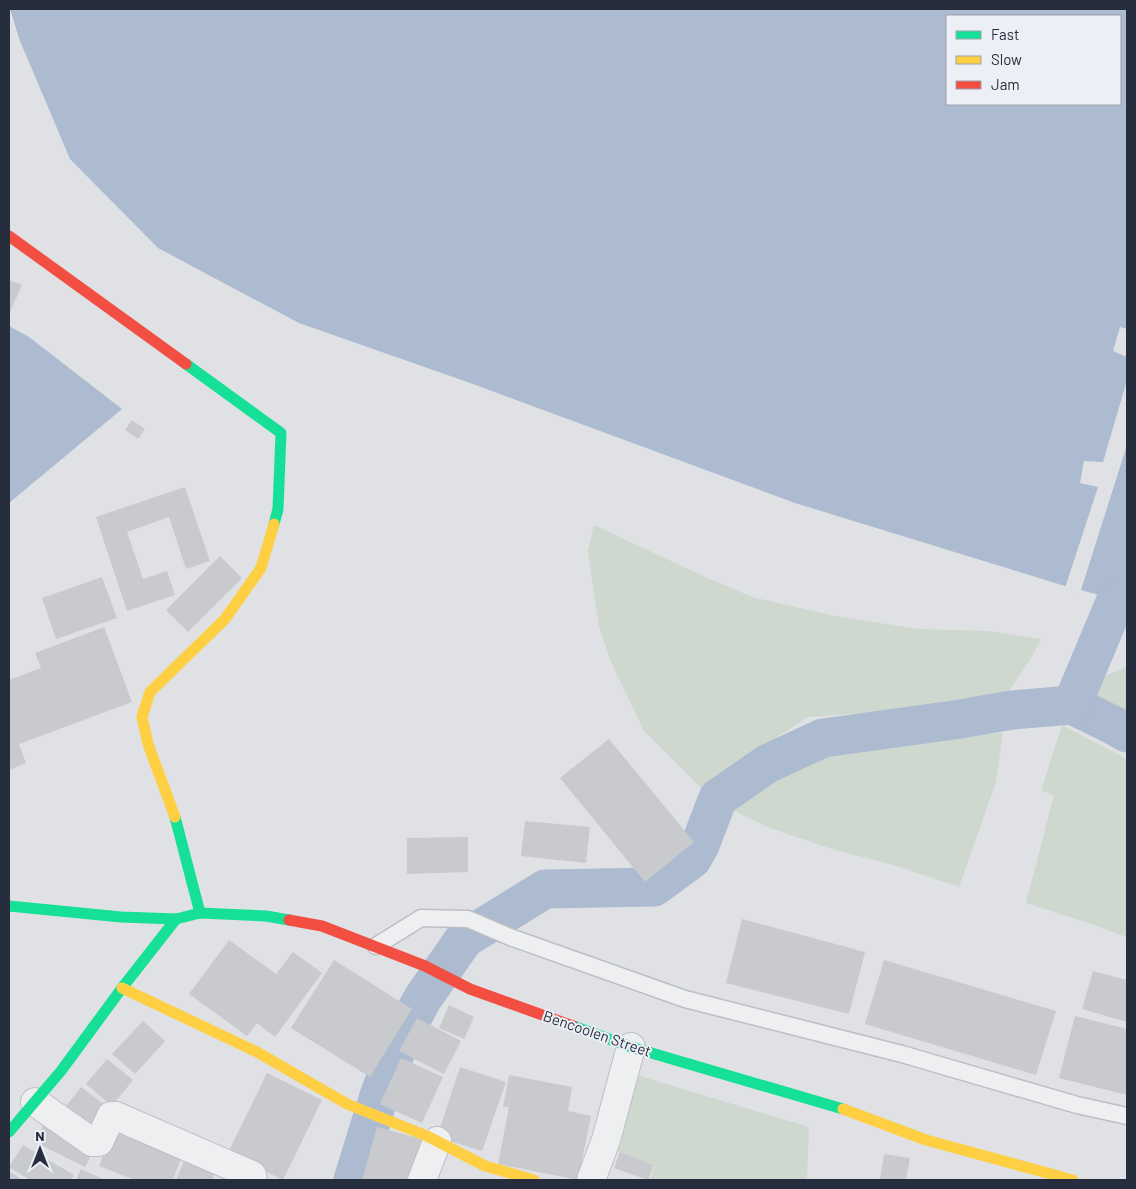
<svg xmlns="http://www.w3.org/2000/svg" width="1136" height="1189" font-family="Barlow,sans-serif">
<rect width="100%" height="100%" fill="#dfe1e4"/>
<g fill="#ced8cf">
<path d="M594,525L703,576L752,597L834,616L919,629L987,631L1041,639L1030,660L1008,692L893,711L808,717L773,740L707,794L644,731L611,662L599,626L593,587L588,551Z"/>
<path d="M1127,666V717L1086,699L1098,680Z"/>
<path d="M1062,725L1127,759V937L1088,923L1026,903L1054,795L1041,791Z"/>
<path d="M1003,733L996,782L959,887L890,864L835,850L770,828L728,808L738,795L777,771L826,754L884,741Z"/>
<path d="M630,1073L809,1127L807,1180H650L655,1166L616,1150Z"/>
</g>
<g fill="#acbbd0" fill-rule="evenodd">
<path d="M10,9H1127V602L1065,586L795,503L473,384L299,323L158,248L70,159L20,41ZM947,16H1120V104H947Z"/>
<path d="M9,326L29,337L122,409L9,503Z"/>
</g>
<g fill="#dfe1e4">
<path d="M1120,327L1127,329V357L1113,351Z"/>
<path d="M1127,380V445L1080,593L1065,588L1098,487L1080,483L1084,461L1103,462Z"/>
</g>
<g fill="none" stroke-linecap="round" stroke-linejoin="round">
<g stroke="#acbbd0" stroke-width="39">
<path d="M1072,705L1113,725L1127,733"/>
<path d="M353,1180L379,1096L401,1038L423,998L464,939L545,889L654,887L692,859L700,845L718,798L767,764L823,738L954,720L1012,710L1072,705L1116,600"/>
</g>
</g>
<g fill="#c9cace">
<path d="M9,280L22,285L10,312L9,311Z"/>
<path d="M132,420L145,429L138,439L125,430Z"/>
<path d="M185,487L210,561L186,569L169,517L127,532L143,579L167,571L175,595L127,611L96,517Z"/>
<path d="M220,556L242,578L188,632L166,610Z"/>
<path d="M102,577L117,618L56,639L42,598Z"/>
<path d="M104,627L132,702L19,744L26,763L9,770V680L41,668L35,653Z"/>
<path d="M609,739L694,842L645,882L560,778Z"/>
<path d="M525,821L590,827L586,863L521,856Z"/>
<path d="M468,837V872L407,874V838Z"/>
<path d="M742,919L865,952L849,1014L726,983Z"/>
<path d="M229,940L276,974L293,952L322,973L275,1037L257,1023L247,1036L189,994Z"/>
<path d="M334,960L412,1009L370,1077L291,1028Z"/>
<path d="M884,960L1056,1011L1036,1075L865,1024Z"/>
<path d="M1093,971L1127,980V1022L1082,1009Z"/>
<path d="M449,1005L474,1017L464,1039L439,1028Z"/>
<path d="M1075,1016L1127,1029V1095L1059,1078Z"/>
<path d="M417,1018L461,1041L444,1074L399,1051Z"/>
<path d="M143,1021L165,1041L135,1074L112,1054Z"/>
<path d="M401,1058L443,1077L422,1123L380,1104Z"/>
<path d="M107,1059L133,1080L112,1106L86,1084Z"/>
<path d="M460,1067L506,1082L482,1151L437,1137Z"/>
<path d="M267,1073L322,1100L283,1180L228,1153Z"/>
<path d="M509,1075L572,1087L568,1111L591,1116L578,1180L498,1164L509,1107H503Z"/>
<path d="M81,1087L109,1108L90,1131L63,1110Z"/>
<path d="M46,1120L96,1146L85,1167L35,1142Z"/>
<path d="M115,1126L183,1153L173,1180H135L99,1166Z"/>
<path d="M377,1127L429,1141L418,1180H362Z"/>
<path d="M23,1145L74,1175L71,1180H30L9,1167Z"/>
<path d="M620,1152L654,1165L648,1180L614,1168Z"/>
<path d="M187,1154L218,1166L212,1180H176Z"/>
<path d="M884,1154L910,1158L906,1180H880Z"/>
<path d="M81,1169L105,1180H76Z"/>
<path d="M9,1171L23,1180H9Z"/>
</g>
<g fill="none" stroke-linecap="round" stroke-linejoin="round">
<g stroke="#bdbfc2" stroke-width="19">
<path id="lane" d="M376,946L421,918L468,919L510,937L685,999L902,1054L1077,1105L1127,1116"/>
</g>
<g stroke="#bdbfc2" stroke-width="30">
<g id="street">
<path d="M35,1102L92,1142H99L111,1116H116L252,1175L253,1180"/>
<path d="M422,1180L437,1141"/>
<path d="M591,1180L606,1140L631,1047"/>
</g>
</g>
<use href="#lane" stroke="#eeeff1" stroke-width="16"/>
<use href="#street" stroke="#eeeff1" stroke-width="28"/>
<g stroke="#16e098" stroke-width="11">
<path d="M186,364L281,433L278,509L274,524"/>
<path d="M175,817L200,913"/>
<path d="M9,906L121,917L176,919L200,913L266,916L289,920"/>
<path d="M573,1026L631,1047L843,1109"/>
<path d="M9,1132L61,1071L122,988L176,919"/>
</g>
<g stroke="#ffcf43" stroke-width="11">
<path d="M175,817L148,744L142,717L150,692L225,619L261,568L274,524"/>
<path d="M122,988L257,1052L347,1104L427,1136L485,1166L534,1180"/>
<path d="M843,1109L926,1140L1073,1180"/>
</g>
<g stroke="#f24e42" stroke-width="11">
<path d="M9,236L186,364"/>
<path d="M289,920L322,926L425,966L470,989L573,1026"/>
</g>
</g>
<g text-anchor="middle" stroke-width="4" stroke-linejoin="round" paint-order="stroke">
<g font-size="15" fill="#262d3d" stroke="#eceff5">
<text transform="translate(597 1034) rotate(19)" y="5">Bencoolen Street</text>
</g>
</g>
<rect width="1136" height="1189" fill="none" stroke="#262d3d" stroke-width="20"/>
<rect x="946" y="15" width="175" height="90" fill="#eceff5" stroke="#9da1ab"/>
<rect x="956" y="31" width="25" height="8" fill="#16e098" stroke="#9da1ab"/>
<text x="991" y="40" font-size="15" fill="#262d3d">Fast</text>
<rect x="956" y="56" width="25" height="8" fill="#ffcf43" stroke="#9da1ab"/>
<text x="991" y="65" font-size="15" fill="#262d3d">Slow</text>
<rect x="956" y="81" width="25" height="8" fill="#f24e42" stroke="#9da1ab"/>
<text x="991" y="90" font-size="15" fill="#262d3d">Jam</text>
<g transform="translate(40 1149)" stroke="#eceff5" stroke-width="4" paint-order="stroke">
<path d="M0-4L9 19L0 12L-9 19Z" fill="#262d3d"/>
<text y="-8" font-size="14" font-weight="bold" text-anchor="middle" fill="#262d3d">N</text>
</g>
</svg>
